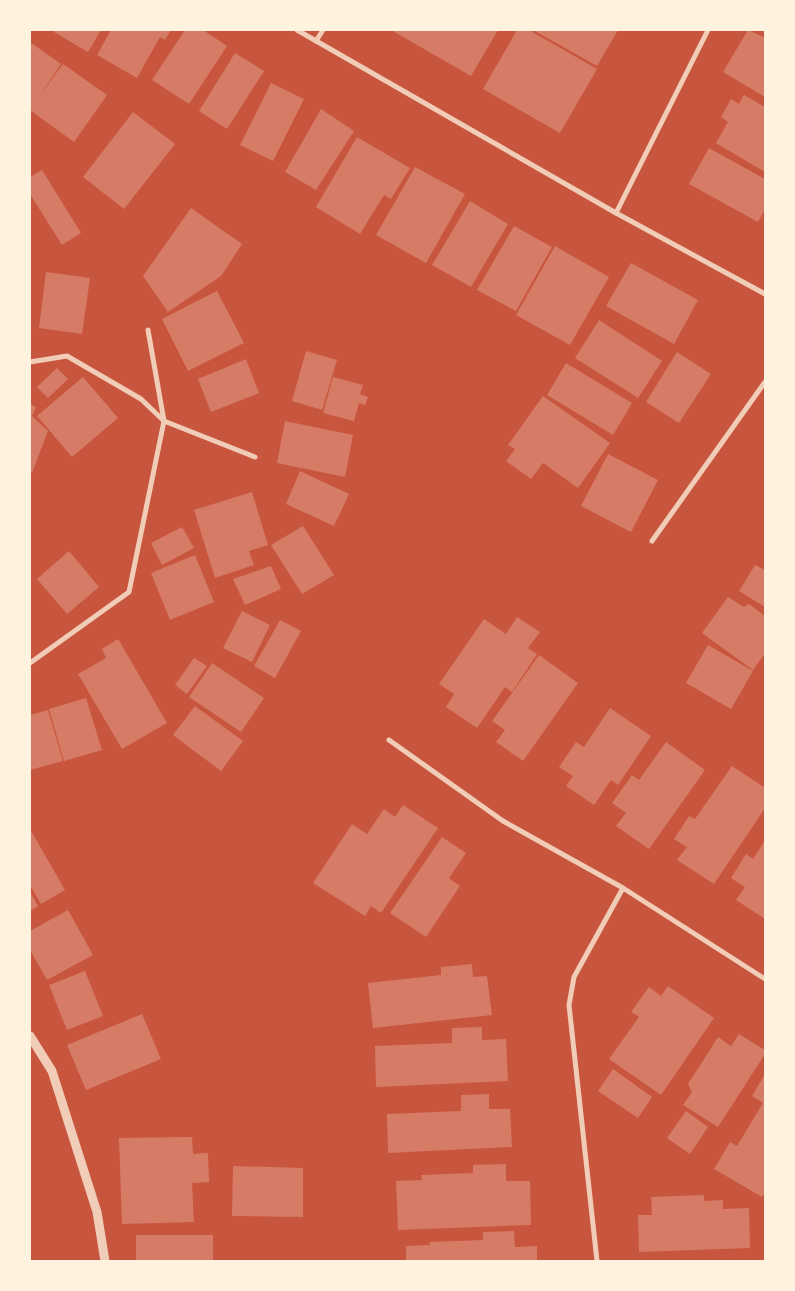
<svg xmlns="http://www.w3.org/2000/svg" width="795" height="1291" font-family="'Archivo Narrow',sans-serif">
<rect width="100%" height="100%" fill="#c8553d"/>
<g fill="#d67c66">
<path d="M55,30H101L88,52L54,32Z"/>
<path d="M111,30H171L165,40L160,37L137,78L97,55Z"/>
<path d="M185,30H203L227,46L189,104L152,80Z"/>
<path d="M391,30H498L471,76Z"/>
<path d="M517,30H529L597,69L560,133L483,89Z"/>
<path d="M533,30H618L597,66Z"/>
<path d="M748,30L765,38V97L723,72Z"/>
<path d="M30,42L61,64L38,98L63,64L107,95L74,142L30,110Z"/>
<path d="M235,53L264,71L227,129L199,111Z"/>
<path d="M271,83L304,99L273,161L240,145Z"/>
<path d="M744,95L765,107V172L716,143L728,122L721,117L731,99L739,104Z"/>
<path d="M321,109L354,131L316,190L285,172Z"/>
<path d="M133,112L175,144L124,209L83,177Z"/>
<path d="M357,137L410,168L391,199L384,195L360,234L316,207Z"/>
<path d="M709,148L765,179V209L758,222L689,184Z"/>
<path d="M415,167L465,194L426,263L376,235Z"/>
<path d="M42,170L81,233L62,245L30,194V177Z"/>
<path d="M470,201L508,224L471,287L432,265Z"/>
<path d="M191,208L242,244L221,276L168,312L143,276Z"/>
<path d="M514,226L552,247L516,311L477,290Z"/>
<path d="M555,246L609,277L570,345L516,315Z"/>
<path d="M631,263L698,300L674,344L606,306Z"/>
<path d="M46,272L90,278L82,334L39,328Z"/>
<path d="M217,291L244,343L188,371L162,319Z"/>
<path d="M599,320L662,361L638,398L575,358Z"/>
<path d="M306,351L337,360L322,410L292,401Z"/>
<path d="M677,352L711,374L679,423L646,402Z"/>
<path d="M246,359L259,393L211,412L198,379Z"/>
<path d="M566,363L632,403L613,435L547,395Z"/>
<path d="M57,368L68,379L48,398L37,387Z"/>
<path d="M83,377L118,418L72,457L37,416Z"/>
<path d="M333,377L363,385L360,394L368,397L365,405L359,403L354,421L323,413Z"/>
<path d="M543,396L610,443L578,488L543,463L531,479L506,461L515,449L508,445Z"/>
<path d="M30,404L36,407L32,416L48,431L32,473L30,472Z"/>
<path d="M285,421L353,435L345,477L277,463Z"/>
<path d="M608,454L658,480L631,532L581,506Z"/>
<path d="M300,471L349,494L334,526L286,504Z"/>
<path d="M252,492L268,545L249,551L254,565L215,578L194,510Z"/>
<path d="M303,526L334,575L302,594L271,545Z"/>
<path d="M182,527L194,548L162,565L151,543Z"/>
<path d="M69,551L99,587L67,614L37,579Z"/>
<path d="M195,555L214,602L170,620L151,573Z"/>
<path d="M755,565L765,570V607L739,591Z"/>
<path d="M271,566L281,589L245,605L233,579Z"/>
<path d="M728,597L744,607L749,604L765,616V653L753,670L702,633Z"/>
<path d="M242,611L270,625L252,662L223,648Z"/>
<path d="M517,617L540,632L528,648L537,654L512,692L505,687L477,728L446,707L454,694L439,684L484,619L506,634Z"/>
<path d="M280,620L301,631L275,678L254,666Z"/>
<path d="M118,639L167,723L122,749L78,674L106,658L102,649Z"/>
<path d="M708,645L753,671L731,709L686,683Z"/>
<path d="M539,655L578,683L523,761L496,742L505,730L492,721Z"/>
<path d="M194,658L207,666L187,694L175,685Z"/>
<path d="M212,663L264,698L241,732L189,697Z"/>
<path d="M86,698L102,750L64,761L49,709Z"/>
<path d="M195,706L243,741L221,771L173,735Z"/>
<path d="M610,708L651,736L618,785L611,780L594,805L566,786L573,776L559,767L576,742L584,747Z"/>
<path d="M48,710L63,761L30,770V715Z"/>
<path d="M666,742L705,770L649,849L616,826L626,813L612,803L632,775L639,780Z"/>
<path d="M732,766L765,788V808L714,884L677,860L687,847L674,839L689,816L695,819Z"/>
<path d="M403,805L438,828L381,913L371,906L365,916L313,883L352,824L367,834L384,809L395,817Z"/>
<path d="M30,829L65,890L41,904L30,885Z"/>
<path d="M442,837L466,853L449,878L460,886L426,937L390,913Z"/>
<path d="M765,840V919L736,900L745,887L731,878L746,854L753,859Z"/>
<path d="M30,892L38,906L30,911Z"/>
<path d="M68,910L93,955L47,980L30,950V931Z"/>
<path d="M472,964L473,977L487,976L492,1015L373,1028L368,983L441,975V967Z"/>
<path d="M85,971L103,1016L67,1030L49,985Z"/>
<path d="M668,986L714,1018L661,1095L609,1059L639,1017L631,1012L649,987L661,996Z"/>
<path d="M142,1014L161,1059L86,1090L67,1045Z"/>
<path d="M482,1027V1040L506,1039L508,1081L376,1087L375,1046L452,1043V1028Z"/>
<path d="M739,1034L765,1050V1054L718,1127L683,1105L692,1092L688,1084L718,1037L731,1046Z"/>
<path d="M613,1069L652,1097L638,1118L598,1091Z"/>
<path d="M765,1074V1192L762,1197L714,1169L730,1142L737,1146L763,1103L752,1096Z"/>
<path d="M489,1094V1109H510L512,1147L388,1153L387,1114L461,1111V1095Z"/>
<path d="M686,1111L708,1127L690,1154L667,1138Z"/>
<path d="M192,1137L193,1154L208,1153L209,1182L192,1183L194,1222L122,1224L119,1138Z"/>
<path d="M506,1164V1181H530L531,1225L398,1230L396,1181L422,1180L421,1175L473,1173V1165Z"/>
<path d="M233,1166L303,1168V1217L232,1216Z"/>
<path d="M704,1195V1201L723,1200V1209L749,1208L750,1248L639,1252L638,1215H652L651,1197Z"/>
<path d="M514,1231L515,1247L537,1246V1261H406V1246L430,1245V1242L483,1240V1232Z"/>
<rect x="136" y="1235" width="77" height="26"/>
</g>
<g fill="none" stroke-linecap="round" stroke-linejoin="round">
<g stroke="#f1ccb7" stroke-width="5">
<path d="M297,30L616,213L765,294"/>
<path d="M316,41L323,30"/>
<path d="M616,213L708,30"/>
<path d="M30,362L67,356L141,399L164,421L255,457"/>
<path d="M652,541L765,382"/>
<path d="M30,663L129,592L164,421L148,330"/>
<path d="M389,740L503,821L623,888L765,979"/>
<path d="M597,1261L569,1005L574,977L623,888"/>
</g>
<path stroke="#f1ccb7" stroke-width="9" d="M30,1036L52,1071L97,1212L105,1261"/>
</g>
<rect width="795" height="1291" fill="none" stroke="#fff3e0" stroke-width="62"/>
</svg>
